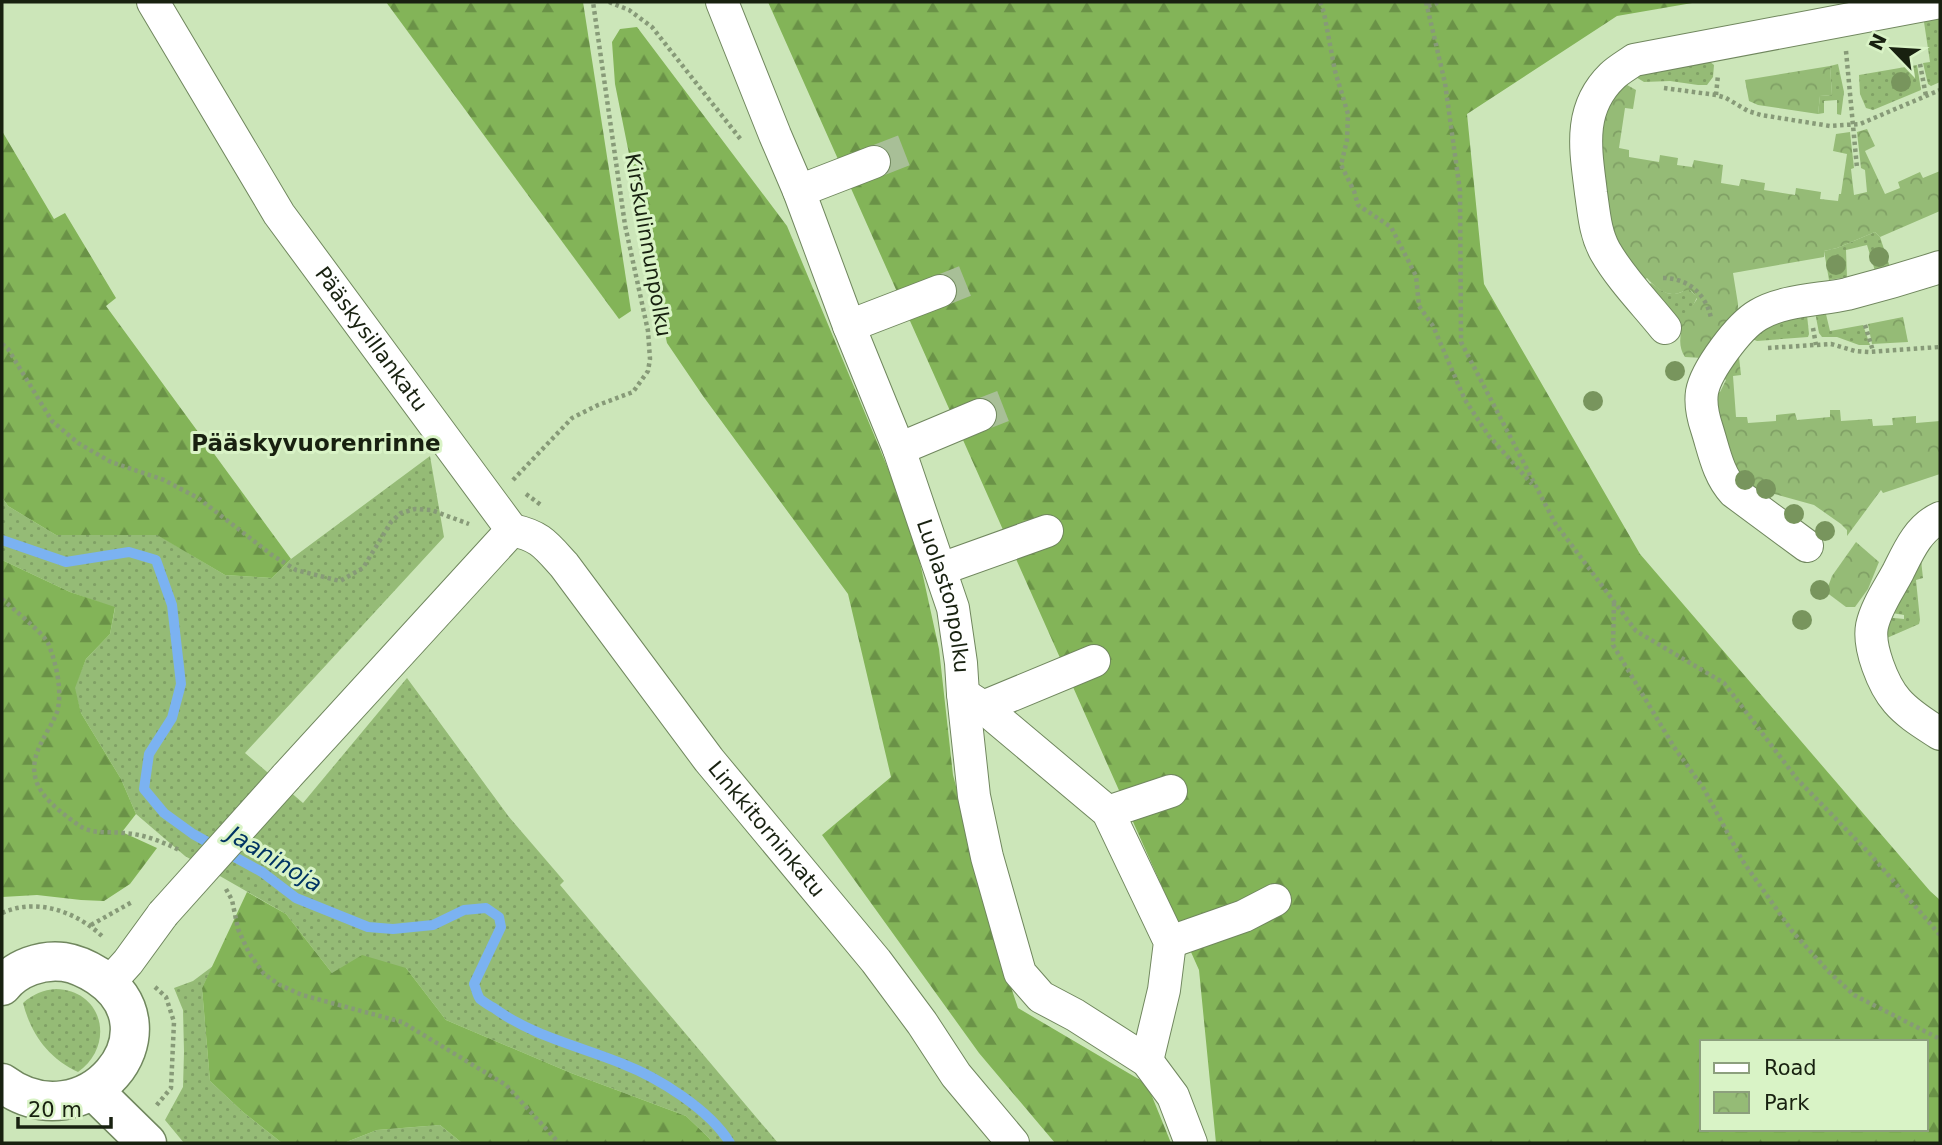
<svg xmlns="http://www.w3.org/2000/svg" width="1942" height="1145" font-family="'DejaVu Sans',sans-serif">
<defs>
<pattern id="grass-dots" width="8" height="8" patternUnits="userSpaceOnUse" patternTransform="scale(1.75)"><rect width="8" height="8" fill="#95bb76"/><path d="M2 2h.1M6 6h.1" fill="none" stroke="#80a065" stroke-width="1.8" stroke-linecap="round"/></pattern>
<pattern id="forest-firs" width="22" height="20" patternUnits="userSpaceOnUse" patternTransform="scale(1.75)"><rect width="22" height="20" fill="#83b458"/><path d="M5 1l3.5 6h-7zM16 11l3.5 6h-7z" fill="#6a9247"/></pattern>
<pattern id="park-crowns" width="20" height="18" patternUnits="userSpaceOnUse" patternTransform="scale(1.75)"><rect width="20" height="18" fill="#95bb76"/><path d="M2 6a3 3 0 1 1 6 0M12 15a3 3 0 1 1 6 0" fill="none" stroke="#80a065"/></pattern>
</defs>
<rect width="100%" height="100%" fill="#cce6b9"/>
<g fill="url(#grass-dots)">
<path d="M1940,14V82L1931,86L1928,84L1923,63L1930,62L1924,22L1927,17Z"/>
<path d="M1709,61L1714,65L1713,77L1707,85H1698L1670,81L1644,82L1631,74Z"/>
<path d="M1838,64L1844,92L1841,115L1837,114V100L1824,101V113L1818,114L1820,96L1832,95L1830,66Z"/>
<path d="M1917,65L1921,90L1873,110L1866,108L1860,94L1859,75Z"/>
<path d="M1875,232L1880,237L1890,267L1876,274L1867,245L1846,250L1847,277L1829,280L1824,251L1837,248Z"/>
<path d="M1651,283C1660,289 1667,297 1679,293C1689,289 1679,290 1690,290L1697,297L1681,333L1670,323L1643,290Z"/>
<path d="M1825,310L1830,331L1863,325L1870,345H1859L1837,337H1822L1819,333L1815,312Z"/>
<path d="M1807,315L1809,334L1808,337L1757,341L1752,339L1770,321Z"/>
<path d="M430,456L444,537L245,753L303,803L407,678L509,817L564,881L560,885L778,1143H712L709,1138L686,1116L571,1073L446,1020L406,968L332,973L286,914L185,856L136,814L121,779L81,713L74,688L86,659L110,634L115,608L70,592L2,560V497L8,506L56,535H158L225,575L272,578L291,559Z"/>
<path d="M1921,560L1923,578L1916,580L1920,620L1919,624L1880,641L1884,617L1904,619V615L1886,612Z"/>
<path d="M213,966L202,988L210,1081L243,1112L282,1143H184L165,1120L183,1087L184,1052L183,1010L174,988L193,981Z"/>
<path d="M56,989C103,990 116,1045 78,1072C48,1058 31,1034 23,1003C33,994 43,990 56,989Z"/>
<path d="M440,1125L462,1143H344L377,1130Z"/>
</g>
<g fill="url(#forest-firs)" fill-rule="evenodd">
<path d="M386,2H583L631,311L619,319Z"/>
<path d="M768,2H1698L1617,16L1467,114L1484,284L1640,554L1930,891L1940,900V1143H1216L1199,970ZM1702,1042H1926V1129H1702Z"/>
<path d="M637,27L787,226L912,526L939,649L953,775L1002,960L1018,1008L1147,1084L1171,1143H1055L979,1053L822,835L891,777L848,594L703,396L667,343L615,84L612,42L620,29Z"/>
<path d="M2,131L54,219L65,213L116,298L106,306L291,559L272,578L225,575L157,535H56L8,506L2,497Z"/>
<path d="M2,560L70,592L115,607L110,634L86,659L75,688L81,713L121,779L136,814L122,832L157,848L130,884L104,901L81,900L37,895L2,897Z"/>
<path d="M247,892L286,914L332,973L362,955L406,968L446,1020L571,1073L686,1116L709,1138L712,1143H462L440,1125L377,1130L344,1143H282L243,1112L210,1081L202,988Z"/>
</g>
<g fill="url(#park-crowns)">
<path d="M1830,66L1832,95L1820,96L1818,114L1758,105L1749,101L1745,80Z"/>
<path d="M1620,81L1636,90L1633,109L1625,108L1619,148L1629,150V157L1659,162L1660,155L1678,158L1677,165L1692,167L1694,160L1723,165L1721,183L1739,186L1741,179L1765,183L1764,190L1795,195L1796,188L1821,192L1820,199L1838,201L1839,194H1841L1847,154L1833,151L1836,134L1850,132L1854,168L1851,169L1854,195L1867,192L1865,170L1861,168L1857,132L1867,129L1875,146L1865,151L1885,194L1900,188L1898,182L1920,172L1923,178L1940,171V211L1880,237L1875,232L1837,248L1824,251V257L1733,273L1738,304V313L1702,358L1685,357C1673,340 1686,315 1697,299C1689,282 1685,294 1672,294C1663,294 1653,285 1647,278L1638,284L1617,259L1592,135Z"/>
<path d="M1903,317L1908,342L1872,344L1868,324Z"/>
<path d="M1736,355L1739,357L1741,375L1733,376L1736,417H1747L1748,423L1776,421V415L1795,413L1797,420L1830,417V410H1840L1841,421L1872,419L1873,426L1893,425L1892,418L1916,416V423L1940,421V474L1883,493L1881,490L1847,536V530L1841,524L1814,505L1767,492L1730,477L1711,388L1720,392L1726,380L1718,374Z"/>
<path d="M1856,542L1879,562L1868,589L1855,607H1846L1826,592L1832,576Z"/>
</g>
<g fill="none" stroke-linecap="round" stroke-linejoin="round">
<path stroke="#7bb2f1" stroke-width="10" d="M2,540L66,562L129,552L156,560L172,605L181,684L172,718L149,754L144,789L164,813L193,834L262,872L296,898L368,927L393,929L433,925L464,910L486,908L499,917L501,927L474,984C476,988 477,995 480,999C484,1002 490,1006 494,1008C532,1036 579,1046 623,1064C659,1078 710,1110 730,1143"/>
<g stroke="#a8bf97" stroke-width="32" stroke-dasharray="32 16" stroke-linecap="butt">
<path d="M874,162L905,150"/>
<path d="M940,291L965,281"/>
<path d="M980,415L1003,406"/>
</g>
<g stroke="#70875e" stroke-width="34">
<g id="minor">
<path id="s1" d="M153,2L279,214L512,530"/>
<path id="s2" d="M722,2L775,135L799,191L849,326L899,449L953,608L961,663L963,694L974,796L987,857L1020,973L1041,997L1075,1015L1147,1061L1173,1096L1191,1143"/>
<path d="M799,191L874,162"/>
<path d="M849,326L940,291"/>
<path d="M1665,328C1645,303 1621,279 1605,251C1595,233 1594,213 1591,193C1586,151 1577,110 1612,76C1618,70 1627,65 1634,60L1940,2"/>
<path d="M899,449L980,415"/>
<path d="M1940,518C1918,528 1908,552 1898,572C1889,589 1876,607 1872,626C1868,647 1883,685 1897,701C1909,715 1925,724 1940,734"/>
<path id="s3" d="M512,530C540,536 545,544 564,565L709,760L876,961L922,1023L956,1075L1013,1143"/>
<path d="M1807,546L1734,492C1718,475 1714,451 1707,429C1703,417 1700,405 1702,392C1706,370 1739,326 1758,315C1782,300 1820,300 1847,294C1878,286 1909,277 1940,267"/>
<path d="M941,569L1047,531"/>
<path d="M963,694L983,707L1108,812L1170,942L1164,990L1147,1061"/>
<path d="M983,707L1094,661"/>
<path d="M286,777L512,530"/>
<path d="M1108,812L1171,791"/>
<path d="M1170,942L1244,916L1275,900"/>
<path d="M109,983L128,962L163,914"/>
</g>
</g>
<g stroke="#70875e" stroke-width="41">
<g id="major">
<path d="M2,986C16,968 42,959 64,962C77,964 87,969 98,976C181,1031 85,1145 2,1083"/>
<path d="M98,1095L147,1143"/>
</g>
</g>
<g stroke="#879a78" stroke-width="4.5" stroke-dasharray="3.5 3.5" stroke-linecap="butt">
<path d="M609,2L629,10L652,27L742,141"/>
<path d="M1320,2L1324,13L1335,71L1348,114L1347,140L1341,165L1354,191L1358,205L1391,227L1416,276L1419,306L1433,326L1465,400L1489,436L1532,484"/>
<path d="M1426,2L1445,83L1460,191L1461,342L1555,523L1636,631L1724,683L1797,779L1871,855L1940,935"/>
<path d="M1428,6L1441,2"/>
<path d="M1846,51L1857,168"/>
<path d="M1920,64L1926,96"/>
<path d="M1664,88L1716,95L1726,98L1748,111L1761,115L1830,126L1860,124L1940,90"/>
<path d="M1716,95L1718,75"/>
<path d="M1663,278C1688,278 1706,294 1711,318"/>
<path d="M1865,325L1873,351"/>
<path d="M1813,328L1816,345"/>
<path d="M2,344L8,349L52,421L78,443L111,462L164,480L198,498L272,555L296,570L340,581L363,568L391,522L401,513L415,509L431,510L469,524"/>
<path d="M1768,348L1831,344L1855,351L1869,352L1940,347"/>
<path d="M513,480L572,418L598,405L633,392L648,371L650,359L648,331L625,225L593,2"/>
<path d="M526,494L541,505"/>
<path d="M2,599C12,608 43,633 48,643C56,662 63,692 57,712C52,725 43,737 38,750C24,785 51,805 77,824C91,835 106,831 123,833C143,834 161,841 179,850"/>
<path d="M1614,603L1613,645L1674,747L1704,789L1742,860L1792,931L1828,971L1854,995L1940,1039"/>
<path d="M226,889L232,900L238,929L249,953L264,974L280,985L302,995L402,1022L506,1085L559,1143"/>
<path d="M2,913C37,897 77,912 103,937"/>
<path d="M91,925L132,902"/>
<path d="M155,987L166,997L174,1022L171,1088L156,1106"/>
</g>
<use href="#minor" stroke="#fff" stroke-width="32"/>
<use href="#major" stroke="#fff" stroke-width="38"/>
<g stroke="#70875e" stroke-width="34" stroke-linecap="butt">
<path id="minor-bridge" d="M163,914L286,777"/>
</g>
<use href="#minor-bridge" stroke="#fff" stroke-width="32"/>
</g>
<g fill="#78955d">
<circle cx="1901" cy="82" r="10"/>
<circle cx="1879" cy="257" r="10"/>
<circle cx="1836" cy="265" r="10"/>
<circle cx="1675" cy="371" r="10"/>
<circle cx="1593" cy="401" r="10"/>
<circle cx="1745" cy="480" r="10"/>
<circle cx="1766" cy="489" r="10"/>
<circle cx="1794" cy="514" r="10"/>
<circle cx="1825" cy="531" r="10"/>
<circle cx="1820" cy="590" r="10"/>
<circle cx="1802" cy="620" r="10"/>
</g>
<g text-anchor="middle" stroke-width="6" stroke-linejoin="round" paint-order="stroke">
<g font-size="21" fill="#182110" stroke="#d9f3c6">
<text transform="translate(648 245) rotate(80)" y="7">Kirskulinnunpolku</text>
<text dy="7" stroke="none"><textPath href="#s1" startOffset="402">Pääskysillankatu</textPath></text>
<text dy="7" stroke="none"><textPath href="#s2" startOffset="635">Luolastonpolku</textPath></text>
<text dy="7" stroke="none"><textPath href="#s3" startOffset="397">Linkkitorninkatu</textPath></text>
</g>
<g font-size="23" font-weight="bold" fill="#182110" stroke="#d9f3c6">
<text x="316" y="451">Pääskyvuorenrinne</text>
</g>
<g font-size="23" font-style="italic" fill="#003363" stroke="#d9f3c6">
<text transform="translate(275 859) rotate(31)" y="8">Jaaninoja</text>
</g>
</g>
<rect width="1942" height="1145" fill="none" stroke="#182110" stroke-width="7"/>
<rect x="1700" y="1040" width="228" height="91" fill="#d9f3c6" stroke="#8c9f7d" stroke-width="2"/>
<rect x="1714" y="1063" width="35" height="10" fill="#ffffff" stroke="#8c9f7d" stroke-width="2"/>
<text x="1764" y="1075" font-size="21" fill="#182110">Road</text>
<rect x="1714" y="1092" width="35" height="21" fill="url(#park-crowns)" stroke="#8c9f7d" stroke-width="2"/>
<text x="1764" y="1110" font-size="21" fill="#182110">Park</text>
<g transform="translate(1893 49) rotate(295)" stroke="#d9f3c6" stroke-width="5" paint-order="stroke">
<path d="M0-5L12 26L0 18L-12 26Z" fill="#182110"/>
<text y="-10" font-size="19" font-weight="bold" text-anchor="middle" fill="#182110">N</text>
</g>
<path d="M18 1117v10h93v-10" fill="none" stroke="#182110" stroke-width="3.5"/>
<text x="28" y="1117" font-size="21" fill="#182110" stroke="#d9f3c6" stroke-width="5" paint-order="stroke">20 m</text>
</svg>
